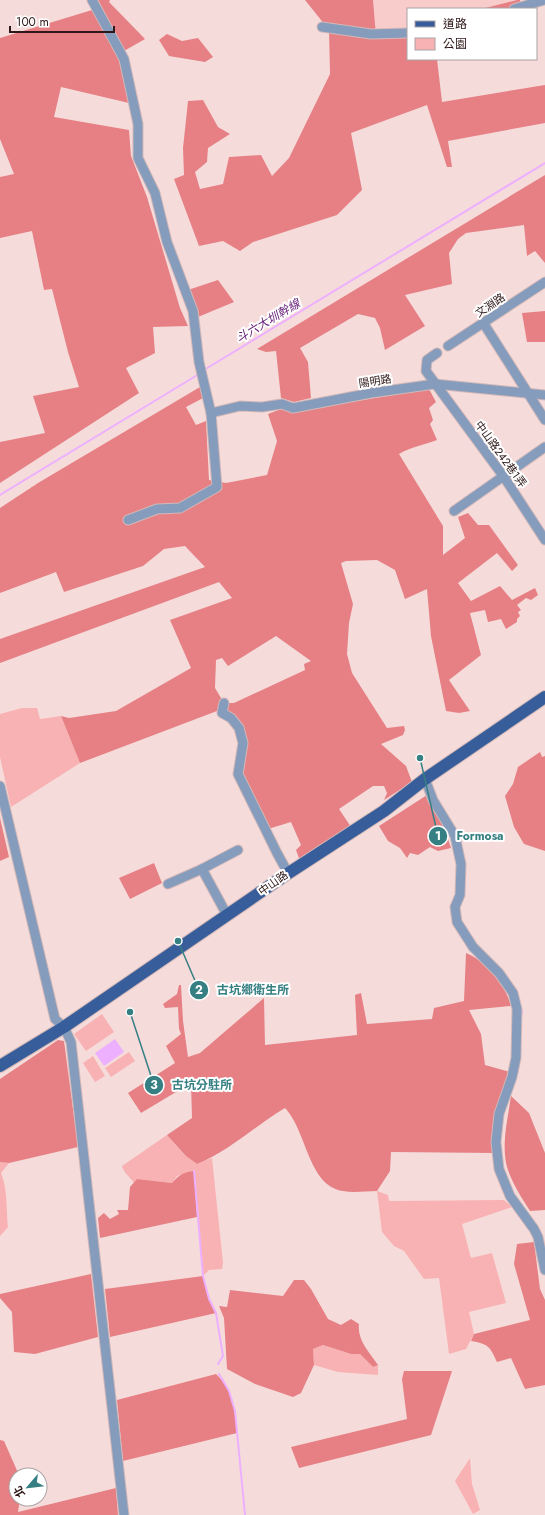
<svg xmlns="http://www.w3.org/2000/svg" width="545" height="1515" font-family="Jost,'Noto Sans TC',sans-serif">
<rect width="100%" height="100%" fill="#f6dbdb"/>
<path fill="#f9cccc" d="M373,0H517L481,9H408V38L375,36Z"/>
<g fill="#f9b2b3">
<path d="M22,708H37L40,719L61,716L80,763L11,807L0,757V714Z"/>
<path d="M102,1014L114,1032L86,1051L74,1034Z"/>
<path d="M129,1052L135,1061L111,1077L105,1068Z"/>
<path d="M93,1056L105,1076L95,1082L83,1063Z"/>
<path d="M167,1135L186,1156L197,1164L212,1158L223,1263L222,1269L209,1270L203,1276L194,1171L177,1176L172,1183L137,1179L134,1183C130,1177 123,1172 122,1166Z"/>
<path d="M0,1162L9,1163L1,1173C8,1190 6,1209 8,1227L0,1236Z"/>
<path d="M377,1191L388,1195L389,1201L504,1200L512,1207L462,1224L471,1258L492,1253L506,1303L469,1312L474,1334L466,1349L449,1354L439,1278L424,1279L404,1251L394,1246L382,1232Z"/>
<path d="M323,1345L351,1354H360L373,1367L378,1365V1375L338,1372L314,1365L313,1349Z"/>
<path d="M470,1458L472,1484L480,1510L473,1514L455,1481Z"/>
</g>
<g fill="#e68084" fill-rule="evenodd">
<path d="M98,0H110L109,2L145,39L124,51Z"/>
<path d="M305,0H373L376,36L408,38V59H437L442,102L545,85V123L448,141L452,167H447L427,105L351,133L362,190L337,215L253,242L240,251L223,241L199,246L174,179L184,175L183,148L188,101L203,100L218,127L230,134L208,148L207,162L195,172L200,189L223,184L229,157L261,155L272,176L289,158L330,74L329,30Z"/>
<path d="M517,0H520L523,9H481Z"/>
<path d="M92,10L121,62L129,103L61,87L54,117L129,130L131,156L147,197L180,308L188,326L153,327L155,353L126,368L139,393L0,483V442L45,433L33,396L79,387L68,352L52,289L44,290L32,231L0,238V177L14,174L0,139V38Z"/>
<path d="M167,34L182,41L198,38L213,57L205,62L169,56L159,40Z"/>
<path d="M545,175V263L535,251L527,256L524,225L466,233L458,239L449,253L452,284L405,295L425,326L385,350L380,328L375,318L358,314L300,348L308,362L311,398L294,402L281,398L276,351L266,352L257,349Z"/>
<path d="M218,280L234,302L198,317L188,290Z"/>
<path d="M545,311V342H527L522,313Z"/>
<path d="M200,387L203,398L186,407L196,425L206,421L209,480L226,483L267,475L277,441L268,414L281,409L296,411L429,389L436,402L429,408L433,420L430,424L437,440C424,445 411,447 399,454L443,526V555L465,538L458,517L468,513L478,525H489L518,565L512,571L497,553L458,583L471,601L500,586L512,600L535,588L538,595L531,600L526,598L517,605L521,610L518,612L520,616L517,619V622L506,629L501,619L488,622L485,610L470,613L481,655L449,680L470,711L459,713L446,711L431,636L427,589L405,599L395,570L377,560L346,561L341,563L353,604L349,623L347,654L352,673L387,728L404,726L405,730L403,735L381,744L406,766L412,782L384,800L387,793L384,786H373L339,809L351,827L300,861L296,850L301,845L291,822L268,829L242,773L246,742L243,725L233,714L217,711L80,763L61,716L69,718L116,711L191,668L170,620L232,598L219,582L0,663V639L205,567L185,546L164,549L143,566L64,592L56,572L0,593V508L38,483ZM276,636L311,661L304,664L305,670L234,703H224L215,688L216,660L222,658L228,666Z"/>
<path d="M540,752L542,757L545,756V851L524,844L514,827L505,796L513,784L518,767Z"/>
<path d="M427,795L443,824L451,848L438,851L430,847L418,855L410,853L407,858L400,848L388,841L379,826Z"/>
<path d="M0,818L9,857L0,861Z"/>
<path d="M154,863L162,883L130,899L119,878Z"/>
<path d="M466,953C488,962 505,984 511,1006L469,1010L481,1034L485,1065L510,1072L495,1153L391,1152L390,1171L377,1191C366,1191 354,1193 343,1191C308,1186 307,1131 285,1108C256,1125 228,1152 197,1164L186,1156L167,1135L192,1118L191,1083L141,1113L128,1093L175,1063L166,1046L181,1034L179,1029L178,1007L165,1008L163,1004L177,994L179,985H181L183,1021L188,1057L200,1053L264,998L265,1045L357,1035L355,995L361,993L367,1024L432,1019L434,1008L464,1001Z"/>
<path d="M58,1040L64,1041L78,1147L9,1163L0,1162V1079Z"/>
<path d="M511,1096L529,1113L545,1153V1210L530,1211C521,1197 512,1183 507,1167C501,1144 508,1118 511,1096Z"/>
<path d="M194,1171L197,1217L100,1238L98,1218L104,1213L110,1219L119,1214L117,1210H128L130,1187L137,1179L172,1183C179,1175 183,1172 194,1171Z"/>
<path d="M534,1242L540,1289L545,1300V1385L525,1389L511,1358L497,1362C490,1346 488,1344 471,1341L474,1334L530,1320L514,1264L517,1244Z"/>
<path d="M91,1274L98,1337L35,1354L14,1352L12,1312L0,1298V1294Z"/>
<path d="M203,1276L209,1299L216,1313L110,1337L105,1289Z"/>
<path d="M294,1280H304L311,1289L328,1319L341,1325L351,1319L359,1324C357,1340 369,1352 378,1365L373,1367L360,1354H351L323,1345L313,1349L314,1365L301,1393L293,1397L255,1384L227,1369L224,1318L219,1306L227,1307L230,1290L283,1296Z"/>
<path d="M404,1371H452L431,1435L299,1468L291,1447L407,1419L402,1379Z"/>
<path d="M216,1374C233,1389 235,1412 237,1433L123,1461L117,1400Z"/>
<path d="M0,1440L4,1441L19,1475H16V1499H20L18,1512L116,1488L118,1515H0Z"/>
</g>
<path fill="#edb0ff" d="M115,1039L124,1052L104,1066L95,1053Z"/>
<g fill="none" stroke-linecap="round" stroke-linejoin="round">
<g stroke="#edb0ff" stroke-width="2">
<path d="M204,370L545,163"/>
<path d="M0,495L199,374"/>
<path d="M520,1008L522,1012L521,1017"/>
<path d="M194,1171L203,1276L209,1299L216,1313L223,1356L218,1364"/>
<path d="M219,1374L229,1391L235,1411L245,1515"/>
</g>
<g stroke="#d2b8b8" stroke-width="11">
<g id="minor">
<path d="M92,0L124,59L138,124V158L155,193L167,242L193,311L199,362L211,413L217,487L180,508L157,509L128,520"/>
<path d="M514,9L544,0"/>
<path d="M322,27L371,34L408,33"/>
<path d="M484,324L545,420"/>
<path d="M448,346L545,282"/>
<path d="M437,353L427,360L426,371L504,477L545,540"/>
<path d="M211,413L240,406L262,407L282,404L293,408L371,393L435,384L545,395"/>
<path d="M454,511L545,447"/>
<path d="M224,703L222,713L231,718L239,728L243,743L238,774L277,853L288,873"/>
<path d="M425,779L433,800L455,836L461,864L460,895L455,907L457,922L473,947L499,973L513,993L517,1009L516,1058L512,1077L499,1114L496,1142L499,1169L510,1196L534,1229L538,1237L545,1270"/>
<path d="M0,786L55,1019L64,1027L71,1042L124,1515"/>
<path d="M202,869L238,850"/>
<path d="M168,884L202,869L227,915"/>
</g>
</g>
<g stroke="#d2b8b8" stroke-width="14">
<path id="major" d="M0,1066L64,1027L284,876L384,811L425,779L545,697"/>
</g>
<use href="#minor" stroke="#859cbd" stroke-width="9"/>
<use href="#major" stroke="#375e9a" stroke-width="12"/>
</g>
<g text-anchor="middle" stroke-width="4" stroke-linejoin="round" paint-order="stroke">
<g font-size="11" fill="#2e1718" stroke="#fff">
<text transform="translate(490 305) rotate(-34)" y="4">文淵路</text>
<text transform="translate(375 381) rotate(-9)" y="4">陽明路</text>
<text transform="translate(501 454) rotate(54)" y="4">中山路242巷1弄</text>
<text transform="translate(273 883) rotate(-35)" y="4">中山路</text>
</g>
<g font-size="12" font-style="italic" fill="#661d79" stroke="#fff">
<text transform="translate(268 321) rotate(-31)" y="4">斗六大圳幹線</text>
</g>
</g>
<path fill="none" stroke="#367f82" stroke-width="1.5" d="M420 758L438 836M178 941L199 990M130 1012L154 1085"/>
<g fill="#367f82" stroke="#fff" stroke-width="1.5">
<circle cx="420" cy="758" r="4"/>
<circle cx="178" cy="941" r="4"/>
<circle cx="130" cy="1012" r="4"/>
<circle cx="438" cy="836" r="10"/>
<circle cx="199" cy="990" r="10"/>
<circle cx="154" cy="1085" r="10"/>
</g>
<g font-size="12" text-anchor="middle" font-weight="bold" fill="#fff">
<text x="438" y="840">1</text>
<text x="199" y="994">2</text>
<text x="154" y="1089">3</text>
</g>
<g font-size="12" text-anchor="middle" font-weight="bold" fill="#367f82" stroke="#fff" stroke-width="4" stroke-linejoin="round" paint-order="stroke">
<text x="480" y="840">Formosa</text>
<text x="253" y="994">古坑鄉衛生所</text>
<text x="202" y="1089">古坑分駐所</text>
</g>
<rect x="407" y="8" width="130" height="52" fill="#ffffff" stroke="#aba2a3"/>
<rect x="415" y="21" width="20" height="6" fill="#375e9a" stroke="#aba2a3"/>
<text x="443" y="28" font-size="12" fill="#2e1718">道路</text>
<rect x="415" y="38" width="20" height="12" fill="#f9b2b3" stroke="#aba2a3"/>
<text x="443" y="48" font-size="12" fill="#2e1718">公園</text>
<g transform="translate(28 1487) rotate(242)"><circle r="19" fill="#ffffff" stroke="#aba2a3"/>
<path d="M0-3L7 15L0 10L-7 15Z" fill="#367f82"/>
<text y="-6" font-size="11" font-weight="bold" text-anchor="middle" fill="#2e1718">北</text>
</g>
<path d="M10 26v6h104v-6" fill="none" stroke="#2e1718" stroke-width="2"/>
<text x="16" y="26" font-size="12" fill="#2e1718" stroke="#ffffff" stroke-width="3" paint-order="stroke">100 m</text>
</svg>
